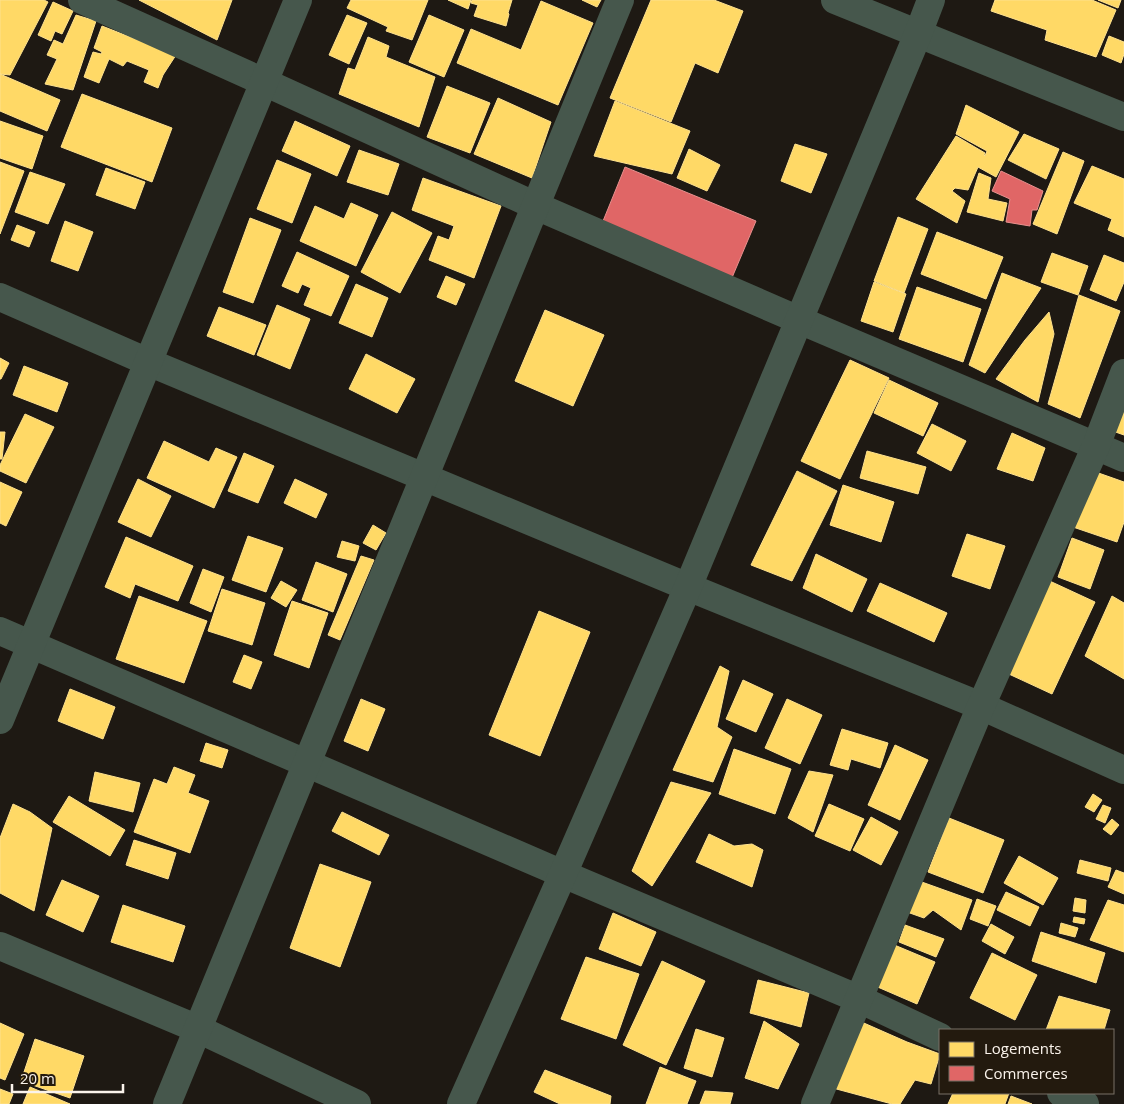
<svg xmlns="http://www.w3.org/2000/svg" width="1124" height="1104" font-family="'Open Sans',sans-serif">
<rect width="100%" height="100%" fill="#1e1913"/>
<g fill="#ffd966" stroke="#fee18e">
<path d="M0,0H44L48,2L10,75L0,74Z"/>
<path d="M139,0H232L217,40Z"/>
<path d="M351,0H428L412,40L386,31L388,27L347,8Z"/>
<path d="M448,0H471L468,9Z"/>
<path d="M472,0H512L508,13L509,14L506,26L474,16L478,5L471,3Z"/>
<path d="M582,0H601L597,7Z"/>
<path d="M651,0H714L743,11L718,73L695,63L671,122L610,98Z"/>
<path d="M995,0H1092L1116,10L1096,57L1045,40L1047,30L991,11Z"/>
<path d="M1098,0H1121L1118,8Z"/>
<path d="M541,1L593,23L558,105L457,63L471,29L521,50Z"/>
<path d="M53,2L73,11L62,34L55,31L51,41L38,35Z"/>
<path d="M76,15L96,21L73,90L45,84L57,59L47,55L54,40L63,44Z"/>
<path d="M347,15L367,23L349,64L329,55Z"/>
<path d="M429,15L464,30L444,77L409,62Z"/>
<path d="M102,26L176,55L163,75L158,88L144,82L149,70L127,61L123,66L109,59L99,83L84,77L93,52L101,54L102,52L94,48Z"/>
<path d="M1109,36L1124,42V54L1121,63L1102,55Z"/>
<path d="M368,37L389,46L386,57L435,77L419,127L339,94L348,68L355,70Z"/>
<path d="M0,74L60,100L47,131L0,111Z"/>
<path d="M447,86L490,103L470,153L427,137Z"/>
<path d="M82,94L172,128L152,182L61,147Z"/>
<path d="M498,98L551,122L532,178L474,154Z"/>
<path d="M615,101L690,131L672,174L594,156Z"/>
<path d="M966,105L1019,132L996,177L978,167L968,190L955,188L952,191L965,201L957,223L916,199L956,136L985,153L984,155L985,156L987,151L956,134Z"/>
<path d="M0,121L43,136L32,169L0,158Z"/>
<path d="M295,121L350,146L337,176L282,151Z"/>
<path d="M1024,134L1059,149L1046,179L1008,160Z"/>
<path d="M795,144L827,154L811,193L781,181Z"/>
<path d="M689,149L720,165L707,191L677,178Z"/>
<path d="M359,150L399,164L388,195L347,182Z"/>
<path d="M1063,152L1084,161L1057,234L1033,224Z"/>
<path d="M277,160L311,174L292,223L257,209Z"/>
<path d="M0,162L24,171L0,234Z"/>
<path d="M1092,166L1124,179V237L1108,230L1112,219L1074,203Z"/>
<path d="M106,168L145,182L135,209L96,195Z"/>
<path d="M30,172L65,184L48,224L15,212Z"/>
<path d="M979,173L991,178L988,199L1007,203L1003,221L967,212Z"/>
<path d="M423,178L501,206L474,278L429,260L438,236L449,240L454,226L412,210Z"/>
<path d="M351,203L378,215L356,266L300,241L315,206L344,219Z"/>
<path d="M392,212L432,233L400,293L361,272Z"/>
<path d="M898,217L928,229L904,293L874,281Z"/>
<path d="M250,218L281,230L253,303L223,292Z"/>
<path d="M65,221L93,232L78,271L51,261Z"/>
<path d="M17,225L35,232L29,247L11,240Z"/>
<path d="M937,232L1003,257L986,299L921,274Z"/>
<path d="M297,252L349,276L331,316L304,305L311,288L302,284L298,293L282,286Z"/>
<path d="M1052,253L1088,266L1078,295L1041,282Z"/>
<path d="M1104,255L1124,263V282L1116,301L1090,290Z"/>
<path d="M1002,273L1041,288L985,373L969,365Z"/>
<path d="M446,276L465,284L456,305L437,297Z"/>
<path d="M874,282L906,294L893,332L861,321Z"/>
<path d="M356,284L388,298L372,337L339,323Z"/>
<path d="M917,287L981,309L963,362L899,339Z"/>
<path d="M1079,295L1120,311L1080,418L1048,404Z"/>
<path d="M277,305L310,319L290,369L257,355Z"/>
<path d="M219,307L266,325L254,355L207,336Z"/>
<path d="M545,310L604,335L573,406L515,381Z"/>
<path d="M1049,312L1054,334L1038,402L996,379L1025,340Z"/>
<path d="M366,354L415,379L397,413L349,389Z"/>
<path d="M0,358L9,363L1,379H0Z"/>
<path d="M850,360L889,378L840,479L801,461Z"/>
<path d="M24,366L68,383L57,412L13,395Z"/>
<path d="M889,380L938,403L923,436L874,413Z"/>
<path d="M1124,400V435L1107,429Z"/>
<path d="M25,414L54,427L26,483L0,471V465Z"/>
<path d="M932,424L966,441L951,471L917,453Z"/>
<path d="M0,432H5L2,459H0Z"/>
<path d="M1012,433L1045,448L1033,481L997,469Z"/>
<path d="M164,441L209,462L216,448L237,457L214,508L147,478Z"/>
<path d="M867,451L926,467L918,494L860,478Z"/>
<path d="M244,453L274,466L258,503L228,491Z"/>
<path d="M1090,470L1124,482V522L1117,542L1070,526Z"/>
<path d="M797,471L837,491L792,581L751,565Z"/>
<path d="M138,479L171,496L151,537L118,522Z"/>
<path d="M295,479L327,494L316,518L284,503Z"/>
<path d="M0,482L22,492L6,526L0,523Z"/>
<path d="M843,485L894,502L881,542L830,525Z"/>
<path d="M373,525L386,533L376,550L363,543Z"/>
<path d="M967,534L1005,546L990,589L952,576Z"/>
<path d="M248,536L283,548L266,592L232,580Z"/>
<path d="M126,537L193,566L178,601L135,584L130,598L105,587Z"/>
<path d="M1072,538L1104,550L1090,589L1058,577Z"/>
<path d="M342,541L359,546L355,561L337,557Z"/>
<path d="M816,554L867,579L852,612L803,588Z"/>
<path d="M361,556L374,560L340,640L328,635Z"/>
<path d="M316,562L347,574L333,612L302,600Z"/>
<path d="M203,569L224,577L211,612L190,603Z"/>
<path d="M1041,577L1095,602L1052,694L998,669Z"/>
<path d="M281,581L297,590L286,607L271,598Z"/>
<path d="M880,583L947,613L934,642L867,611Z"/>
<path d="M222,589L265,603L252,645L208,631Z"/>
<path d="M139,596L207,621L184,683L116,659Z"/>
<path d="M1112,596L1124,603V679L1085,656Z"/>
<path d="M292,601L328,613L309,668L274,655Z"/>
<path d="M539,611L590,632L540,756L489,735Z"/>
<path d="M244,655L262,662L251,689L233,682Z"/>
<path d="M720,666L729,671L717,727L732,737L713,782L673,770Z"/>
<path d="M743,680L773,694L756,732L726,719Z"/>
<path d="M70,689L115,707L103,739L58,721Z"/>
<path d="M361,699L385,709L368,751L344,741Z"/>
<path d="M787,699L822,715L800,764L765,748Z"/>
<path d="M842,729L888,743L880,768L851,759L848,770L830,765Z"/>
<path d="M206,743L228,750L222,768L200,761Z"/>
<path d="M895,745L928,760L900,820L868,805Z"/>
<path d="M734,749L791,769L775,814L719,794Z"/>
<path d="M174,767L195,775L188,793L209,801L190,853L134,832L154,779L167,784Z"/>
<path d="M809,771L833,775L813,832L788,818Z"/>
<path d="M95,772L140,783L133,812L89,801Z"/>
<path d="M671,782L711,793L652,886L632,871Z"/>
<path d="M1093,794L1102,800L1094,812L1085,807Z"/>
<path d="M69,796L125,830L110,856L53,822Z"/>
<path d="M13,804L30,812L52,828L34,911L0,893V838Z"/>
<path d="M829,804L864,819L850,851L815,836Z"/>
<path d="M1103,805L1111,808L1105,823L1096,819Z"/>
<path d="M342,812L389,835L379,855L332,831Z"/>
<path d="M871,817L898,832L881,865L853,850Z"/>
<path d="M949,818L1004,840L983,893L928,872Z"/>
<path d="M1112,819L1119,825L1111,835L1103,829Z"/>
<path d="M709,834L734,846L752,844L763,850L752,887L696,862Z"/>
<path d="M134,840L176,853L168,879L126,865Z"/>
<path d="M1019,856L1058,878L1043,905L1004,883Z"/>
<path d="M1080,860L1111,868L1108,881L1077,873Z"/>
<path d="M320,864L371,882L340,967L290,948Z"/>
<path d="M1116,870L1124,873V894L1108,887Z"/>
<path d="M62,880L99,896L83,932L46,915Z"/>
<path d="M919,881L972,900L961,930L933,910L924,918L907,912Z"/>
<path d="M1006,892L1039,907L1030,926L997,910Z"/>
<path d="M1075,898L1086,900L1085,913L1073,911Z"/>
<path d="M977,899L996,906L988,926L970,919Z"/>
<path d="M1108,900L1124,905V952L1090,940Z"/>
<path d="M123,905L185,926L173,962L111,942Z"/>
<path d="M613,913L656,932L641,966L599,949Z"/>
<path d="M1074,917L1085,919L1084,924L1073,922Z"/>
<path d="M1061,923L1078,928L1075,937L1059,933Z"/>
<path d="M991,924L1014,937L1005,954L982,941Z"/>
<path d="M905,925L944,939L936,957L899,942Z"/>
<path d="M1041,932L1105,953L1096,983L1032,961Z"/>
<path d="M892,944L935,962L917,1004L873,985Z"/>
<path d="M992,953L1037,975L1015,1020L970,998Z"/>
<path d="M586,957L639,974L616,1039L561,1019Z"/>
<path d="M662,961L705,981L666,1065L623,1045Z"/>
<path d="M758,980L809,993L801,1027L750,1013Z"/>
<path d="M1059,996L1110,1010L1104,1030H1046Z"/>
<path d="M857,1020L907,1042L940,1054L931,1084L915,1080L900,1104H892L829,1087Z"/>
<path d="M764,1021L799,1044L778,1089L745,1078Z"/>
<path d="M0,1023L24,1034L5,1080L0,1078Z"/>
<path d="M696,1029L724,1038L712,1077L684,1068Z"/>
<path d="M35,1039L84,1056L70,1098L21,1081Z"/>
<path d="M660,1067L696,1081L687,1104H646Z"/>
<path d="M545,1070L611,1096L610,1104H560L534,1092Z"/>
<path d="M30,1087L70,1104H23Z"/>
<path d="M0,1089L13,1094L9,1104H0Z"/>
<path d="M705,1091L733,1093L730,1104H700Z"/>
<path d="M953,1093H1009L1005,1104H948Z"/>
<path d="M1011,1096L1032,1104H1008Z"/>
</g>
<g fill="#e06666" stroke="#e8908e">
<path d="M625,167L756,221L731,280L601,226Z"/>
<path d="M1001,171L1043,191L1037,210H1032L1030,226L1006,222L1010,199L992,191Z"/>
</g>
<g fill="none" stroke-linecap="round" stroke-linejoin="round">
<g stroke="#46574c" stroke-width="28">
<path d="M82,0L264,82L536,206L799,320L1124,458"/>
<path d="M835,0L1124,117"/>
<path d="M0,297L148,362L688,587L981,706L1124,770"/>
<path d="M0,631L563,874L859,999L940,1037"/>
<path d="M0,720L298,0"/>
<path d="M0,946L198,1029L357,1104"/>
<path d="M1061,1093L1085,1104"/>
<path d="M167,1104L620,0"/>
<path d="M461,1104L563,874L688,587L918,34L931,0"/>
<path d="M815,1104L981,706L1096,446L1124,373"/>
</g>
</g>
<rect x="939" y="1029" width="175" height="65" fill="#231a0e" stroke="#797166"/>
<rect x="949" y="1042" width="25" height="15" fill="#ffd966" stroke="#797166"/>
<text x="984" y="1054" font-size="15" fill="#faf3eb">Logements</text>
<rect x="949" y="1066" width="25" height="15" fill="#e06666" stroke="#797166"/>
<text x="984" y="1079" font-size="15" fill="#faf3eb">Commerces</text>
<path d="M12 1084v8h111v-8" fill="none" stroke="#faf3eb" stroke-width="2.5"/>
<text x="20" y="1084" font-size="15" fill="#faf3eb" stroke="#231a0e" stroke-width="4" paint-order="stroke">20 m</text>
</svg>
